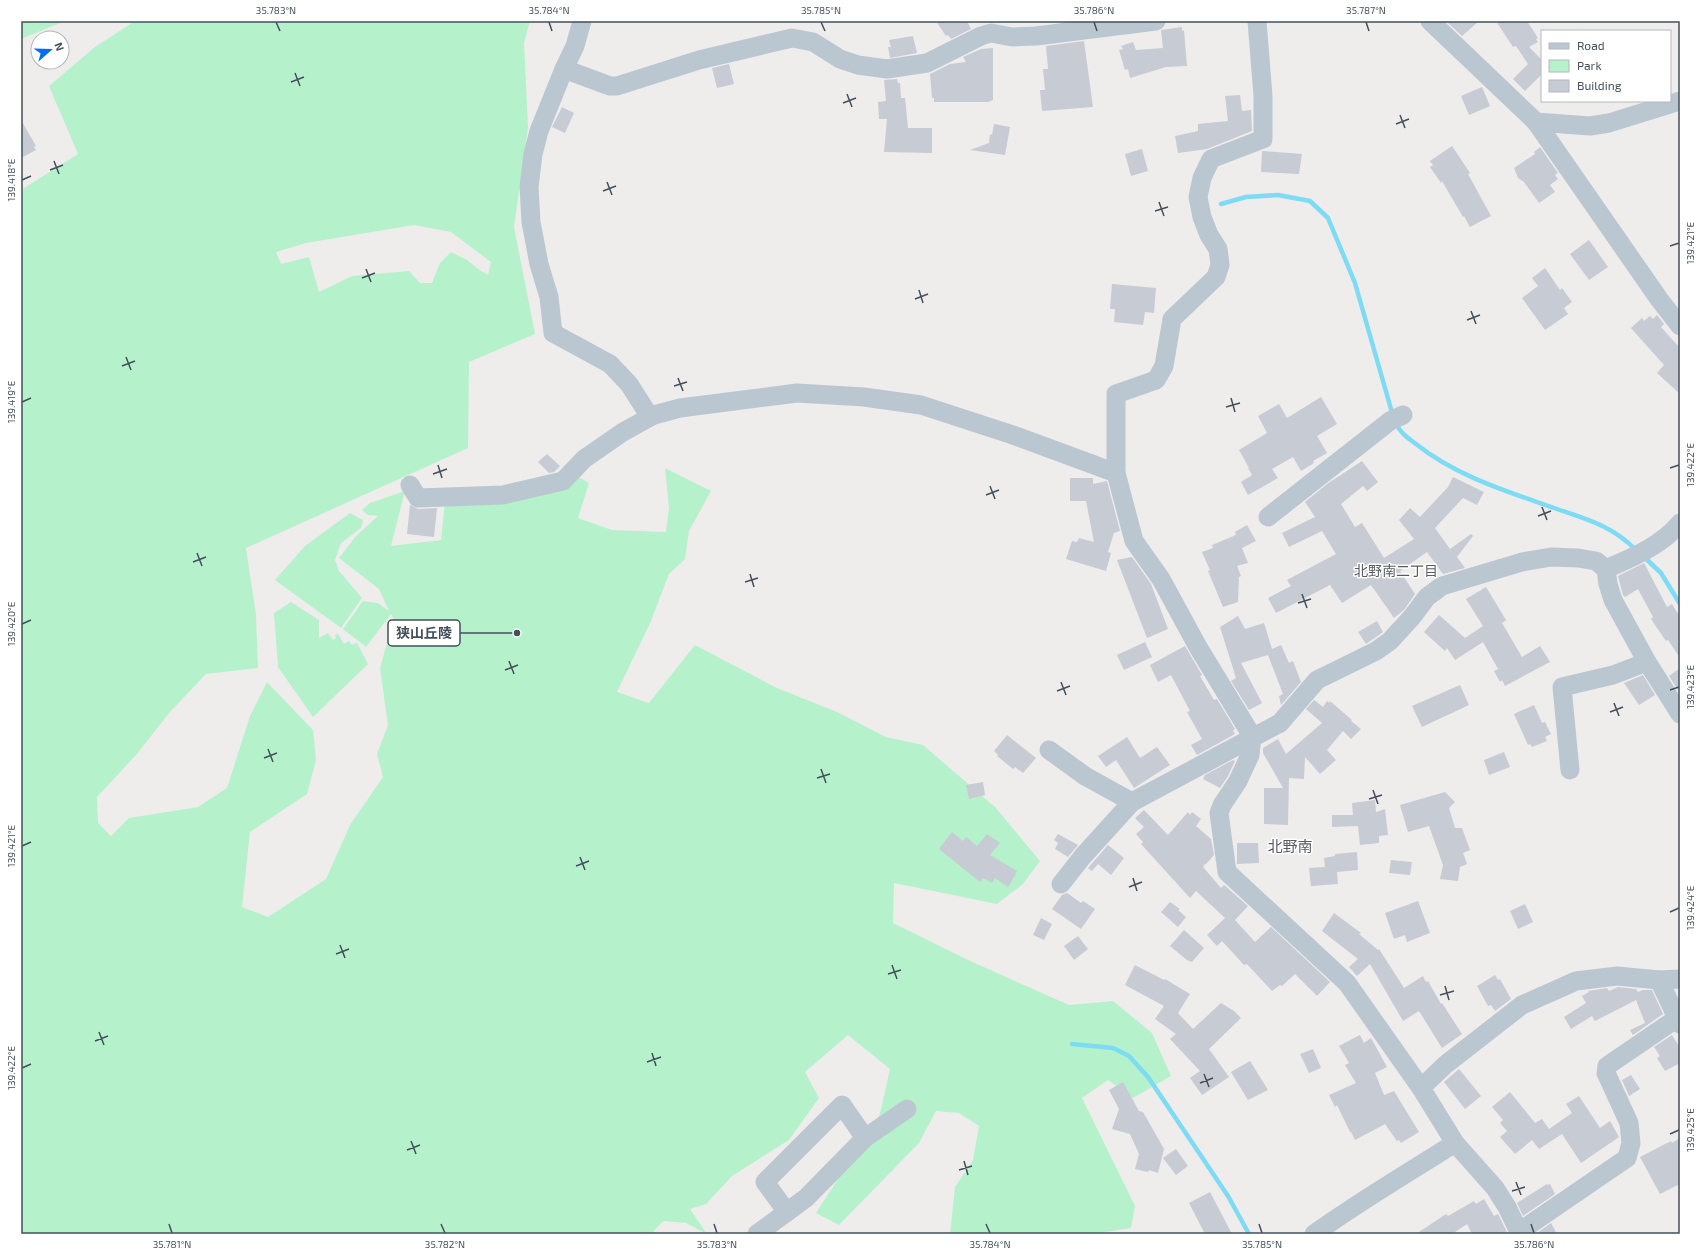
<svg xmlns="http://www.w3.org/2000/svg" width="1701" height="1255" font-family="'Exo 2','Noto Sans JP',sans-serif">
<rect width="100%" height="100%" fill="#efecec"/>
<g fill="#b5f2cc" fill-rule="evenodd">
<path d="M21,21H65L21,39Z"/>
<path d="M135,21H530L524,43L528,127L514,227L535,334L469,362L468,448L246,548L256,615L258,668L206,674L169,713L137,754L97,797L98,823L111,836L129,818L198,807L227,788L250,716L267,682L313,730L316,760L307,794L250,832L242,907L268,917L326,879L350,825L383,777L377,754L388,725L380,668L394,619L391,614L366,647L343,629L363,601L378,603L389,611L379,589L339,558L356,536L378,516L368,515L362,510L370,503L405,491L391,546L441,540L445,501L575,475L589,483L578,518L612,530L666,532L669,508L665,468L711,491L689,531L685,559L669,574L651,621L617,692L649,703L695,645L777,688L837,712L886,737L923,745L995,807L1040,861L1023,884L997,904L894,883L893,923L968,960L1069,1005L1113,1001L1152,1033L1171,1076L1133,1098L1108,1080L1082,1098L1135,1206L1131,1228L1092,1234H950L955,1187L973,1160L979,1126L959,1113L936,1111L919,1143L839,1225L816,1213L880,1114L890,1069L848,1035L805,1072L819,1098L789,1140L732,1176L706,1204L690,1209L707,1234L686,1223L663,1221L651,1234H21V190L78,154L49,86L95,47ZM414,225L451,232L491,262L488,275L481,271L467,260L451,252L440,263L432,283H420L409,271L352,276L319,292L309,257L281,264L276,252L306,243Z"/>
<path d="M350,513L363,520L361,528L341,543L335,560L339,571L362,598L341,628L275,580L305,546Z"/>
<path d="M291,602L319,620V638L328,633L333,640L336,638L335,635L338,634L344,644L349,641L352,645L357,643L368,664L313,717L278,667L274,613Z"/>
</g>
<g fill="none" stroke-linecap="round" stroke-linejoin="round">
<g stroke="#7ddbf4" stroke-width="4.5">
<path d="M1221,204L1246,197L1278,195L1310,201L1328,218L1355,283L1393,416"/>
<path d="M1396,423C1400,433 1408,438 1416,444C1456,476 1506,491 1554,508C1586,519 1611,525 1636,550"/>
<path d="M1643,556L1661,573L1680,604"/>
<path d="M1072,1044L1113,1048L1129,1056L1148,1077L1228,1196L1249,1234"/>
</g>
</g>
<g fill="#c7cbd3">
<path d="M936,21H967L971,29L951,39L948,35L946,36Z"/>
<path d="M1446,21H1479L1462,36Z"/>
<path d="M1496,21H1527L1538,38L1536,39L1538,42L1529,47L1542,60V74L1525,91L1513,79L1528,64L1516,46L1513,47Z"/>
<path d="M1182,27V31L1184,30L1187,66L1166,67L1130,78L1128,69L1125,70L1119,50L1123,49L1121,46L1133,42L1136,50L1163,48L1161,30Z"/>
<path d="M913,36L917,53L890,58L888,47H891L889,40Z"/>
<path d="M1084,41L1093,107L1042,111L1040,90H1045L1043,69H1048L1046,46Z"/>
<path d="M993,48V100L988,102H934V98H932L930,74L950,64L966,62L963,57L981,49Z"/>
<path d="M729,64L734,84L717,88L712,68Z"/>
<path d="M897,79L898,83H900L901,98H905L908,128H932V153L884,152L887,119H879L878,102L886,101L884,80Z"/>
<path d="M1482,87L1490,106L1469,115L1461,96Z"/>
<path d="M1240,95L1242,111L1251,110L1252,131L1207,149L1178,153L1175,136L1198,131V124L1228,121L1225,96Z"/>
<path d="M562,107L574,113L565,133L552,127Z"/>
<path d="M21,120L36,146L34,147L36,150L21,158Z"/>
<path d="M994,124L1010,127L1005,155L970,150L989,143L990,134L992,135Z"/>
<path d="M1452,146L1470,173L1468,174L1491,216L1470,227L1464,216L1463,217L1442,181L1441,183L1430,167L1433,165L1430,161Z"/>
<path d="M1540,147L1558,173L1555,175L1558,179L1550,185L1555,192L1539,203L1524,182L1518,178L1514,168L1535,154L1534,152Z"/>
<path d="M1142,149L1148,171L1131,176L1125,154Z"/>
<path d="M1262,151L1302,154L1299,174L1261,172Z"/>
<path d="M1589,240L1608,267L1589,280L1570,254Z"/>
<path d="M1545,268L1560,290L1562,288L1572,302L1564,308L1568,314L1545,330L1522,298L1538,286L1532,278Z"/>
<path d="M1112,284L1156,288L1154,313L1145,312L1143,325L1114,322L1115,309H1110Z"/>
<path d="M1657,315L1664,324L1661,327L1680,348V394L1657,373L1664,365L1631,328L1642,318L1644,321L1650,316L1653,319Z"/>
<path d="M1321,397L1337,424L1317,436L1327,453L1313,461L1314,463L1301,471L1293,457L1272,469L1278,478L1248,495L1241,482L1252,475L1248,468H1249L1239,450L1267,433L1258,416L1279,404L1287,418Z"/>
<path d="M547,454L560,466L554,472L549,473L538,462Z"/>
<path d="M1362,461L1378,482L1367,491L1363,486L1341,504L1355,527L1362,523L1384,558L1414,539L1399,520L1410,508L1420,517L1448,487L1453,477L1484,492L1477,505L1463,498L1435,528L1450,549L1471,534L1473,536L1457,557L1465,568L1443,574L1427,552L1400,571L1415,594L1404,610L1394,618L1371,585L1342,603L1330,585L1276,613L1268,598L1291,586L1287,580L1336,554L1322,531L1289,547L1282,533L1315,517L1305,502L1327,484Z"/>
<path d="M1070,478H1093V484L1107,481L1120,531L1114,533L1108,552L1111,553L1106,571L1066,559L1072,541L1077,542L1079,538L1094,542L1086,501H1070Z"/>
<path d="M410,505L418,509L437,508L434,537L407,534Z"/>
<path d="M1247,525L1256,541L1242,548L1248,563L1237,566L1241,576L1239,577L1238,602L1223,607L1208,571L1210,570L1202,552L1213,548L1212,545L1236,535L1235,532Z"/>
<path d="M1132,557L1151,584L1168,629L1147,638L1117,560Z"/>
<path d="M1644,563L1667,607L1672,604L1680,617V658L1668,640L1666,641L1651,619L1653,617L1638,589L1625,597L1623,595L1618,576Z"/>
<path d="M1486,587L1506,620L1502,623L1522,657L1540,646L1550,662L1505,686L1502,680L1500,682L1494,671L1498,669L1483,642L1455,660L1447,648L1445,651L1424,632L1439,615L1465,638L1483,626L1466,599Z"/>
<path d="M1238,616L1245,629L1264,623L1272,649L1281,645L1289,663L1293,661L1301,682L1281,705L1279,696L1283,694L1268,655L1241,663L1262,703L1249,710L1231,681L1236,678L1220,627Z"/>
<path d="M1377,621L1383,632L1366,644L1358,632Z"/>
<path d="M1145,642L1152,657L1124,670L1117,655Z"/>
<path d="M1185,646L1202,675L1200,676L1214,700L1217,699L1235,729L1233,730L1235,734L1197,755L1191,745L1202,739L1187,712L1190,711L1171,675L1158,682L1150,665Z"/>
<path d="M1680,668V689L1678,690L1669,676Z"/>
<path d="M1643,675L1655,695L1639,705L1624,683Z"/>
<path d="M1460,685L1469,705L1422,727L1412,706Z"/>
<path d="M1314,700L1323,707L1327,701L1329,703L1330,701L1352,720L1351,721L1361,729L1351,739L1343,731L1327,750L1336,760L1320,774L1305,757L1304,779L1289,778L1288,825L1264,824V788H1283L1263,753V748L1278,739L1286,754L1322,723L1306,709Z"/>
<path d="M1534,705L1542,723L1545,722L1551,734L1545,737L1547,741L1532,747L1530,744L1528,745L1514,714Z"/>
<path d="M1007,735L1036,758L1023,773L1015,767L1013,769L997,756L998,755L994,751Z"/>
<path d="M1127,737L1140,758L1157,747L1170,765L1134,788L1116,760L1106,767L1098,756Z"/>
<path d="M1504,752L1510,767L1489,775L1484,760Z"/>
<path d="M1233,760L1235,761L1228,776L1220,788L1203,779L1205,775Z"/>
<path d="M983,782L985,795L969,799L966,785Z"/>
<path d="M1445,792L1455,802L1449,808L1455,828H1462L1470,850L1463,853L1467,864L1460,867L1458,881L1440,879L1443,865L1429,826L1408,832L1400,805Z"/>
<path d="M1375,800L1376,812L1385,809L1388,835L1379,836V843L1360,845L1358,826L1332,827V815H1353L1352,803Z"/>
<path d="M1144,810L1168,835L1188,812L1190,815L1192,812L1201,819L1196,826L1211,839L1214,855L1206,864L1203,865L1205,866L1203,867L1221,888L1224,885L1248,906L1235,920L1255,942L1271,927L1330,982L1317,996L1295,974L1282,986L1280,985L1272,991L1247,964L1244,965L1222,941L1217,946L1207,935L1225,918L1196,891L1190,898L1141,844L1143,842L1136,834L1144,827L1135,818Z"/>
<path d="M952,832L963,841L966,837L977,846L987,834L1000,843L990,855L1017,871L1015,874H1016L1008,887L995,878L992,883L983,878L980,882L939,849Z"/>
<path d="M1058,834L1078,845L1068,857L1055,849L1058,843L1054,840Z"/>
<path d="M1237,843H1258L1259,863L1237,864Z"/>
<path d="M1108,845L1124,858L1111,875L1098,864L1092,871L1088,868Z"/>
<path d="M1357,852L1358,870L1337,872L1338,884L1311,886L1309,868L1325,867L1324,858L1335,856V854Z"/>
<path d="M1391,860L1412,862L1410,875L1389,873Z"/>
<path d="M1067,893L1081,903L1083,901L1095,909L1081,929L1052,909L1062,895Z"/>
<path d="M1418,901L1430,933L1407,942L1405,935L1394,939L1385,913Z"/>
<path d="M1170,902L1180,909L1178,910L1186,917L1178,927L1161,912Z"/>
<path d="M1525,904L1533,922L1518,929L1510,911Z"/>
<path d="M1334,913L1361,933L1359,934L1378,950L1379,949L1404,988L1423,976L1426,982L1428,981L1441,1004L1442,1003L1462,1034L1442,1048L1419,1011L1403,1021L1370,964L1357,976L1349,967L1358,959L1322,931Z"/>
<path d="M1041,918L1052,924L1044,940L1033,935Z"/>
<path d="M1184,930L1204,948L1192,962L1187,960L1170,946Z"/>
<path d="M1078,936L1088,949L1074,960L1064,946Z"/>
<path d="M1135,965L1164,980L1165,979L1190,994L1178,1013L1193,1029L1221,1003L1234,1011L1241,1018L1209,1049L1229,1077L1202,1095L1190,1078L1200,1071L1170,1039L1176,1034L1155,1019L1164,1006L1125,985Z"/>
<path d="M1495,975L1498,980L1500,979L1511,999L1495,1011L1491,1005L1488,1006L1477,986Z"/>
<path d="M1618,987L1636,989L1638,992L1643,990H1652L1663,1014L1633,1035L1630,1030L1645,1023L1636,1000L1595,1021L1592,1016L1571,1029L1564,1017L1586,1003L1582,996L1589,992L1588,991L1607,988L1609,991Z"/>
<path d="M1360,1035L1364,1043L1371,1038L1387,1067L1375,1073L1384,1095L1394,1091L1419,1132L1401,1143L1399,1140L1397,1141L1385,1124L1355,1140L1351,1132H1350L1337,1105L1335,1107L1329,1095L1356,1083L1345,1065L1349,1063L1339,1046Z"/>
<path d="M1672,1035L1680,1048V1063L1665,1071L1657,1058L1660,1056L1654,1047Z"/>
<path d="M1313,1049L1321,1068L1309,1073L1300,1054Z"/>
<path d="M1250,1061L1268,1090L1248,1100L1231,1072Z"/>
<path d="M1459,1069L1481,1096L1465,1109L1444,1082Z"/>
<path d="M1631,1075L1640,1089L1629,1096L1622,1080Z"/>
<path d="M1123,1082L1139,1111L1143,1112L1164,1149L1158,1173L1149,1170L1148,1172L1135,1169L1139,1154L1130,1134L1112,1129L1119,1109L1109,1090Z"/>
<path d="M1510,1092L1535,1123L1542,1119L1549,1129L1572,1113L1566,1104L1579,1096L1600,1128L1610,1121L1619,1137L1581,1163L1562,1134L1539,1149L1532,1140L1515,1154L1500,1137L1507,1131L1500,1123L1503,1120L1492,1107Z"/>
<path d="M1680,1138V1184L1660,1194L1640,1157L1671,1141L1672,1143Z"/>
<path d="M1176,1149L1188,1166L1176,1175L1163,1158Z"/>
<path d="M1547,1184L1548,1185L1550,1184L1555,1194L1523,1216L1517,1203Z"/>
<path d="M1210,1192L1232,1234H1205L1189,1203Z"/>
<path d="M1484,1199L1494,1216L1498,1214L1508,1234H1472L1467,1224L1452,1234H1416L1446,1214L1448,1216L1474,1201L1476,1204Z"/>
<path d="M1551,1223L1557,1234H1536Z"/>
</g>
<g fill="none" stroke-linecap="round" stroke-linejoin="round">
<g stroke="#bbc7d0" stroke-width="19">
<path d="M582,21L575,46L564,69L539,131L533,154L529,187L531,222L539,264L549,297L553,333L610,364L629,384L650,417"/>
<path d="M1257,21L1263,96V139L1211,159L1202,178L1198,197L1202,217L1209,235L1218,249L1220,265L1216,277L1172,319L1164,366L1156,380L1116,394V473L1134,541L1161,579L1198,647L1252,736L1250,755L1238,781L1222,805L1219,813L1227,872L1347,983L1421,1088L1455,1143L1495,1188L1507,1207L1520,1234"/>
<path d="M1430,21L1536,122L1659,299L1680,326"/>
<path d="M564,69L610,86H617L699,60L792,38L813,42L840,59L858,65L887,69L927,63L981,36L991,33L1012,37L1036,36L1156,21"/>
<path d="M1536,122L1590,126L1609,123L1680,101"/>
<path d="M410,485L418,498L503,495L563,481L584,459L623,432L654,415L680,408L797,393L864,397L921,405L1013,435L1116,473"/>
<path d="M1268,517L1390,421L1403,415"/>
<path d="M1606,569C1633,557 1661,546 1680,523"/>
<path d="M1049,750L1085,776L1132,802"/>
<path d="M1570,770L1562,687L1613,675L1647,662"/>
<path d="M1061,884L1083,856L1132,802L1280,723L1317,680L1376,651L1390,641L1412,617L1427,597L1442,586L1522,562L1551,557L1578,558L1596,561L1606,569L1608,584L1613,600L1647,662L1680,714"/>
<path d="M1659,980L1680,1024"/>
<path d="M1421,1088L1445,1065L1522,1005L1576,981L1617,976L1659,980L1680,979"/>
<path d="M787,1212L765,1182L842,1105L865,1138"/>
<path d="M1519,1232L1627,1158L1631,1143L1629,1123L1606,1073L1607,1066L1676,1019"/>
<path d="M757,1234L806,1198L865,1138L907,1109"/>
<path d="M1314,1234C1360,1201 1408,1173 1455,1143"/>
</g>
</g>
<path fill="none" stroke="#43505b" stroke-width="1.5" d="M276,22L280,31M549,22L552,31M821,22L825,31M1094,22L1097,31M1366,22L1369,31M295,73L300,86M291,82L304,77M847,94L852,107M843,103L856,98M1400,115L1405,128M1396,124L1409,119M54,161L59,174M50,170L63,165M22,180L31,176M607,182L612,195M603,191L616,186M1159,202L1164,216M1155,211L1168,207M1670,246L1679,243M366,269L371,282M362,278L375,273M919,290L923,303M915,299L928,294M1471,311L1476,324M1467,320L1480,315M126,357L131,370M122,366L135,361M678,378L683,391M674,386L687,382M1231,398L1235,412M22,402L31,398M1226,407L1240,403M438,465L442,478M1670,468L1679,465M433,474L447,469M990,486L995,499M986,495L999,490M1542,507L1547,520M1538,516L1551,511M197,553L202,566M193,562L206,557M750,574L754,587M745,582L758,578M1302,594L1307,608M1298,603L1311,599M22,624L31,620M509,661L514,674M505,670L518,665M1061,682L1066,695M1670,690L1679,687M1057,691L1070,686M1614,703L1619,716M1610,712L1623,707M268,749L273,762M264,758L277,753M821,769L826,783M817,778L830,774M1373,790L1378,804M1369,799L1382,795M22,846L31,842M580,857L585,870M576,866L589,861M1133,878L1137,891M1129,887L1142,882M1670,912L1679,908M340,945L345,958M336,954L349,949M892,965L897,979M888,974L901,970M1445,986L1449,1000M1440,995L1454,991M99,1032L104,1045M95,1041L108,1036M652,1053L656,1066M647,1062L661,1057M22,1068L31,1064M1204,1074L1209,1087M1200,1083L1213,1078M1670,1134L1679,1130M411,1141L416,1154M407,1150L420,1145M964,1161L968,1175M959,1170L972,1166M1516,1182L1521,1195M1512,1191L1525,1187M169,1224L172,1233M441,1224L445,1233M714,1224L717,1233M986,1224L990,1233M1259,1224L1262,1233M1531,1224L1534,1233"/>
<g text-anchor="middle" stroke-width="3" stroke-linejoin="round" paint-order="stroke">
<g font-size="14" fill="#585d62" stroke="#fff">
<text x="1396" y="576">北野南二丁目</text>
</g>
<g font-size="15" fill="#585d62" stroke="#fff">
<text x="1290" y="852">北野南</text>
</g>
</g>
<path fill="none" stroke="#43505b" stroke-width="1.5" d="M517 633L460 633"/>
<circle fill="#43505b" stroke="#fff" stroke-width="1.5" cx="517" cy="633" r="4"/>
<rect fill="#fff" stroke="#43505b" stroke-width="1.5" x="388" y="620" width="72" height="26" rx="4"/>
<g font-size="14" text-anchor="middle" font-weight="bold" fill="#43505b">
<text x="424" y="638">狭山丘陵</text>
</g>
<rect width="1701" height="1255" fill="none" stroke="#ffffff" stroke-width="44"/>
<rect x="1541" y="30" width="130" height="72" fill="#ffffff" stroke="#b4b9bd"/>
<rect x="1549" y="43" width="20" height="6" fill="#bbc7d0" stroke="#b4b9bd"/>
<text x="1577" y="50" font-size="12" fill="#43505b">Road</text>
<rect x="1549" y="60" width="20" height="12" fill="#b5f2cc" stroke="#b4b9bd"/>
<text x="1577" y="70" font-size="12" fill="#43505b">Park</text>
<rect x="1549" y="80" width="20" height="12" fill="#c7cbd3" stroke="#b4b9bd"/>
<text x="1577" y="90" font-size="12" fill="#43505b">Building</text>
<g transform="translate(50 50) rotate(70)"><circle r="19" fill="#ffffff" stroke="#b4b9bd"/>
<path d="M0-3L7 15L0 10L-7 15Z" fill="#086ded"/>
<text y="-6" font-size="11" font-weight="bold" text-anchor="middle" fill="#43505b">N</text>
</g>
<rect x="22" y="22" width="1657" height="1211" fill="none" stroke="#43505b" stroke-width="1.5"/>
<g font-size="10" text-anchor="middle" fill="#43505b">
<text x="276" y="14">35.783°N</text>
<text x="549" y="14">35.784°N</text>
<text x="821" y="14">35.785°N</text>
<text x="1094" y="14">35.786°N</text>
<text x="1366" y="14">35.787°N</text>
<text transform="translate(11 180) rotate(-90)" y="4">139.418°E</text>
<text transform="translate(1690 243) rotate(-90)" y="4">139.421°E</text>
<text transform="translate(11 402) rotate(-90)" y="4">139.419°E</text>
<text transform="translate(1690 465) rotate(-90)" y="4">139.422°E</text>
<text transform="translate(11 624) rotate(-90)" y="4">139.420°E</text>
<text transform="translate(1690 687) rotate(-90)" y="4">139.423°E</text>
<text transform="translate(11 846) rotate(-90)" y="4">139.421°E</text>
<text transform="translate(1690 908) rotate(-90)" y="4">139.424°E</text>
<text transform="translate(11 1068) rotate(-90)" y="4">139.422°E</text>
<text transform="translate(1690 1130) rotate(-90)" y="4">139.425°E</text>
<text x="172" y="1248">35.781°N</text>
<text x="445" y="1248">35.782°N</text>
<text x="717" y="1248">35.783°N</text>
<text x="990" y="1248">35.784°N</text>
<text x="1262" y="1248">35.785°N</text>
<text x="1534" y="1248">35.786°N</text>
</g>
</svg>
